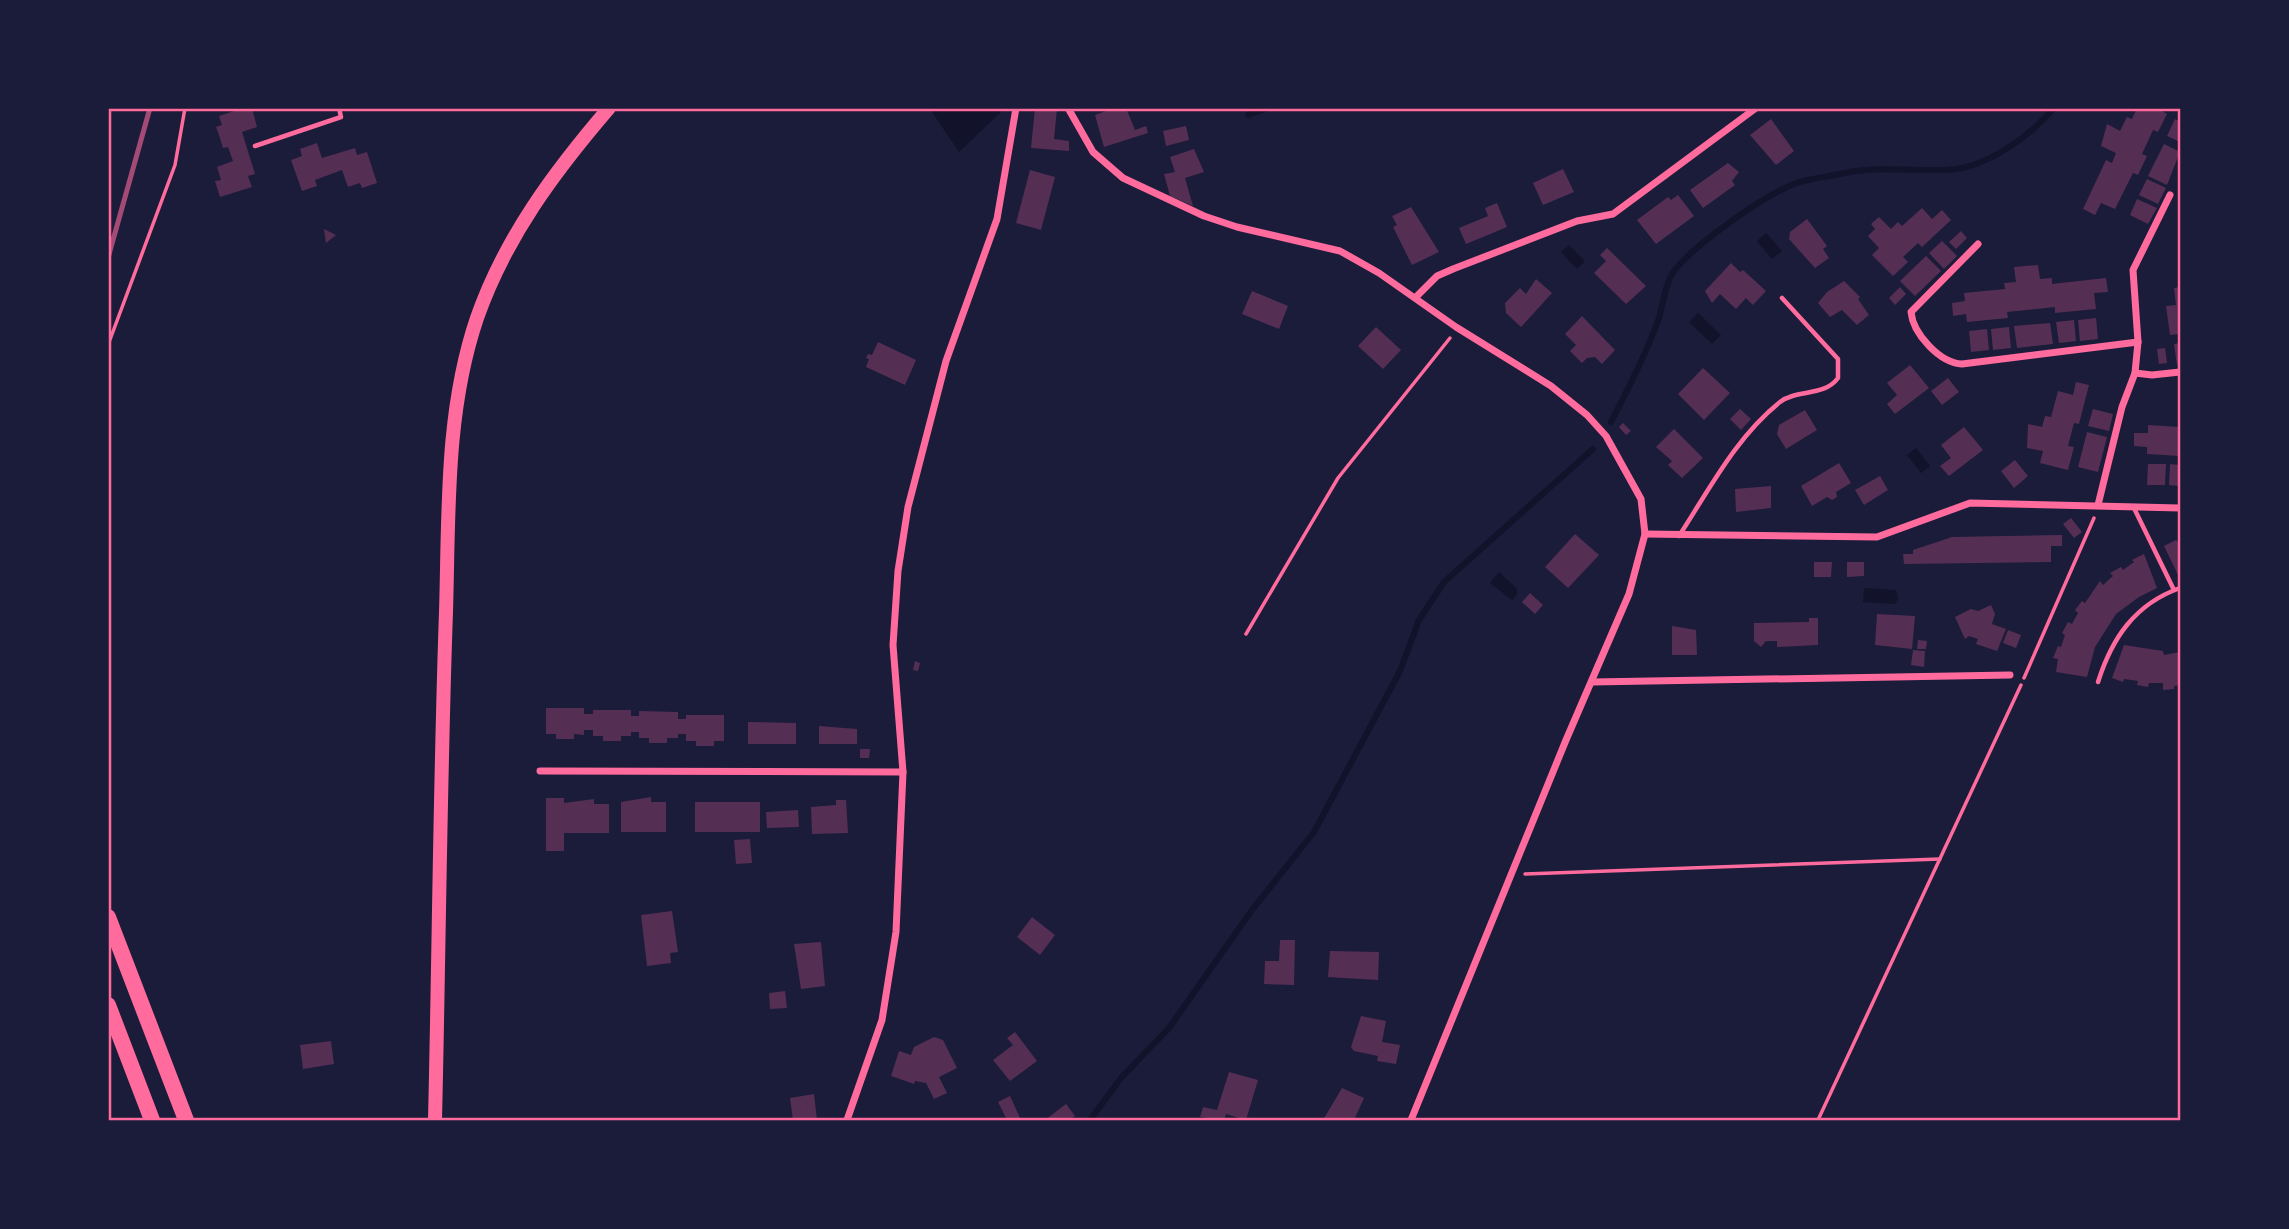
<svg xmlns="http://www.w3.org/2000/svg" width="2289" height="1229" font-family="Montserrat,sans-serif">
<rect width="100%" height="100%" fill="#1b1b3a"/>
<g fill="#12122b">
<path d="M1001,108L1002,111L959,152L930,109Z"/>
<path d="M1766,233L1782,251L1772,259L1757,241Z"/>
<path d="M1569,245L1585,261L1577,269L1561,252Z"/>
<path d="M1698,313L1721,335L1712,344L1689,322Z"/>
<path d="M1916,448L1930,466L1921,473L1907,455Z"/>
<path d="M1499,572L1517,589V594L1512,600L1490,583Z"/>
<path d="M1864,588L1896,590L1898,599L1895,604L1863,602Z"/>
</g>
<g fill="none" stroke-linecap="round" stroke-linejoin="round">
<g stroke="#12122b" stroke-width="6">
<path d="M1248,115L1268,108"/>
<path d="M1611,422C1628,389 1645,356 1658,321C1663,306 1665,283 1674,271C1694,245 1763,196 1794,184C1805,179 1832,176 1845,173C1878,166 1913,171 1946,170C1985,169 2029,137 2054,108"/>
<path d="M1090,1120L1121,1078L1169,1028L1252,910L1314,832L1400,671L1419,620L1444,582L1593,449"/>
</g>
</g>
<g fill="#542f53">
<path d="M243,108H252L257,127L242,132L255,174L248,176L252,187L220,197L215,181L221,180L217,167L233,161L228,147L223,148L220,138L216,127L222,125L219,116Z"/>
<path d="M1035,108L1057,109L1054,139L1069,141V151L1031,148Z"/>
<path d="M1114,108H1126L1135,130L1146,126L1148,133L1104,147L1095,115Z"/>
<path d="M2137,108H2157L2167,114L2158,132L2153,130L2142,154L2147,156L2138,175L2133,173L2115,209L2101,203L2095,215L2083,209L2106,160L2112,163L2116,153L2101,146L2107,124L2120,131L2127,117L2132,119Z"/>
<path d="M1771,119L1794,151L1776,165L1750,135Z"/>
<path d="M2175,119L2180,122V142L2167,136Z"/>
<path d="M1186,126L1189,140L1166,146L1163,131Z"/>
<path d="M317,143L322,158L355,148L357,155L367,152L377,183L362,188L360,183L348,187L342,170L315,180L317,186L302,191L291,160L302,156L300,149Z"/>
<path d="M2164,144L2180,152L2167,185L2148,176Z"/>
<path d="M1194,149L1204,172L1185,178L1193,206L1170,196L1164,174L1175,172L1170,157Z"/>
<path d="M1728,163L1739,172L1732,181L1735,185L1703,208L1690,190Z"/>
<path d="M1563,169L1574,192L1543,205L1533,183Z"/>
<path d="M1030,170L1055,177L1041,230L1016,223Z"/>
<path d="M2147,179L2166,188L2158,204L2139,195Z"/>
<path d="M1678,195L1694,216L1656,244L1637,220L1668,197L1671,200Z"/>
<path d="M2137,199L2157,208L2148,224L2130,215Z"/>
<path d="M1497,203L1507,227L1466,244L1459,228L1488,216L1485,208Z"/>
<path d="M1411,207L1439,252L1412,265L1393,227L1397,225L1392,216Z"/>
<path d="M1922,208L1932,219L1942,210L1951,220L1922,247L1918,243L1903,257L1908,262L1893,276L1872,255L1879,248L1868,236L1875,229L1871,224L1879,217L1891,229L1898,222L1902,226Z"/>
<path d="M1807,219L1827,246L1823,249L1829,258L1815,268L1789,239L1790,232Z"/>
<path d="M324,229L336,235L326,243Z"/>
<path d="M1961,231L1967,238L1956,249L1949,242Z"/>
<path d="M1942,241L1957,256L1944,269L1929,253Z"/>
<path d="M1607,248L1646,286L1626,304L1594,273L1606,261L1600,255Z"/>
<path d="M1926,256L1941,271L1915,296L1900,281Z"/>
<path d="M1731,263L1740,272L1743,270L1766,291L1753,305L1746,298L1736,309L1720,294L1712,303L1705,291Z"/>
<path d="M2038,265L2040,279L2052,278V284L2106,278L2108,292L2094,293L2096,309L2055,313V307L2007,312L2008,318L1967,322L1966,314L1953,316L1952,303L1965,301L1964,293L2005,289L2004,283L2016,282L2014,267Z"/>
<path d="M1536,279L1552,293L1521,327L1506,313L1505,303L1520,288L1526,294Z"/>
<path d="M1844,281L1860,297L1858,299L1869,315L1857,325L1842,310L1830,317L1818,303L1827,292Z"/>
<path d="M1900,287L1906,294L1895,305L1889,298Z"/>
<path d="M2180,287V334L2170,335L2166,306L2176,305L2174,288Z"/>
<path d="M1252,291L1288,306L1279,329L1242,314Z"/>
<path d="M1582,316L1615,350L1602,364L1595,357L1587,358L1582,363L1570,351L1576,345L1565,334Z"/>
<path d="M2096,318L2098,339L2080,341L2078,320Z"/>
<path d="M2074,320L2076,341L2059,343L2056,322Z"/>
<path d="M2050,323L2053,344L2017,348L2014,326Z"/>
<path d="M1376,327L1401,350L1383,369L1358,346Z"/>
<path d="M2009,327L2011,348L1993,350L1991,329Z"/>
<path d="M1987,329L1989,350L1971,352L1969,331Z"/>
<path d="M878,342L916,360L905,385L866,367L869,359L866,358L868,354L872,355Z"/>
<path d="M2180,343V364L2177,365L2174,344Z"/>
<path d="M2165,348L2167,363L2159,364L2157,349Z"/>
<path d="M1910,365L1929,388L1895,414L1887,404L1897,395L1887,383Z"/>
<path d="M1703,368L1730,393L1704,420L1678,394Z"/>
<path d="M1948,378L1959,392L1942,405L1931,391Z"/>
<path d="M2076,382L2089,385L2079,424L2074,423L2068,446L2074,447L2068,470L2040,463L2043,451L2027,448L2028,424L2042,427L2045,416L2051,417L2058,391L2073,395Z"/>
<path d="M1740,409L1751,419L1741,430L1730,419Z"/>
<path d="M2093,409L2113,414L2109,431L2088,426Z"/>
<path d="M1805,410L1817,430L1786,449L1777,434L1779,425Z"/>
<path d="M1623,423L1631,431L1626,435L1619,427Z"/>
<path d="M2148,425L2180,427V456L2147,454V447L2134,446V433H2148Z"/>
<path d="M1964,427L1983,450L1949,476L1940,466L1951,458L1941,445Z"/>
<path d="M1674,429L1703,458L1682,478L1668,465L1672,461L1656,447Z"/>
<path d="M2087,432L2107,437L2098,472L2078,467Z"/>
<path d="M2015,460L2028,476L2014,488L2001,471Z"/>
<path d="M1839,463L1851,483L1836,492L1837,497L1832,500L1827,497L1812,506L1801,486Z"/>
<path d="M2148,464H2166L2165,485H2147Z"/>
<path d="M2170,464L2180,465V486L2169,485Z"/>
<path d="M1880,476L1888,490L1864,505L1855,490Z"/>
<path d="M1771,486V508L1736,512L1735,489Z"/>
<path d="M2071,518L2082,532L2074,538L2063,524Z"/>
<path d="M1575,534L1599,555L1568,588L1545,567Z"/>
<path d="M2062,535V546H2051V562L1904,564L1903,554H1913V550L1952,537Z"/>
<path d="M2176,540L2180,544V579L2164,546Z"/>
<path d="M2144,554L2157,588L2139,597L2116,614L2095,647L2087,677L2056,672L2058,659L2053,658L2058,646L2061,647L2065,635L2062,633L2068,622L2072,624L2078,613L2075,610L2082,601L2085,603L2100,581L2103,585L2113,576L2110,573L2121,567L2123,570L2134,562L2132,560Z"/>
<path d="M1814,562H1832L1831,577H1814Z"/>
<path d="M1847,562H1864V576L1847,577Z"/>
<path d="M1530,593L1543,605L1535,614L1522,602Z"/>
<path d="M1991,605L1995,614L1992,624L2006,629L1997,651L1976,644L1978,639L1969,636L1965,639L1955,617L1971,609L1978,611Z"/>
<path d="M1877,614L1915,616L1912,649L1875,645Z"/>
<path d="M1809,618H1818V645L1777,647V641H1766L1761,647L1754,641V623L1809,622Z"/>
<path d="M1672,626L1696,630L1697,655H1672Z"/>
<path d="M2008,630L2021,635L2016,648L2003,643Z"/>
<path d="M1918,640L1927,641L1926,649H1917Z"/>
<path d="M2124,645L2163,651L2164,655L2180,652V685L2174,686V689L2163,690V683H2149L2148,687L2137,685L2138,681L2124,679L2123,682L2112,678Z"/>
<path d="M1913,650L1925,651L1924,667L1911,665Z"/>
<path d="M915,661L920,663L918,671L913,670Z"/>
<path d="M546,708H584V714H593V710H631V716H639V711L678,712V719H686V715H724V741H714V746H696V741H686V734H678V738H667V743H649V738H639V732H631V736H621V741H603V736H593V730H584V735L574,734V739H556V734H546Z"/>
<path d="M748,722L796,723V744H748Z"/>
<path d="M819,726L857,729V744H819Z"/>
<path d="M860,749H870L869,758H860Z"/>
<path d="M651,797V802H666V832H621V802Z"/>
<path d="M546,798H564V803L594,799V804H609V833H564V851H546Z"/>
<path d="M836,800H846L848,833L812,834L811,807L836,805Z"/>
<rect x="695" y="802" width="65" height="30"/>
<path d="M798,810L799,827L767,828L766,812Z"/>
<path d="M750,839L752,863L736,864L734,840Z"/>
<path d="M672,911L678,952L670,953L671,963L647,966L641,915Z"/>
<path d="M1032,917L1055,935L1040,955L1017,937Z"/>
<path d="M1280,940H1295L1294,985L1264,984L1265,961H1279Z"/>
<path d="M821,942L825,986L801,989L794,944Z"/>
<path d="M1330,951L1379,952L1378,980L1328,977Z"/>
<path d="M785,991L787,1008L770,1009L769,993Z"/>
<path d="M1361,1016L1386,1021L1382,1042L1400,1045L1396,1064L1377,1061L1378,1056L1354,1051L1351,1047Z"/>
<path d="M1015,1032L1037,1061L1010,1081L993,1060L1013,1045L1007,1038Z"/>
<path d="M934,1037L943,1040L957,1068L939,1077L947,1093L934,1099L926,1083L915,1081L914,1084L891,1076L899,1051L911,1055L914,1047Z"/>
<path d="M331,1041L334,1064L303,1069L300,1045Z"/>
<path d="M1229,1072L1258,1080L1246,1120L1226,1114L1224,1120L1200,1117L1203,1107L1217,1110Z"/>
<path d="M1342,1088L1364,1098L1354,1120H1323Z"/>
<path d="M814,1094L817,1120H793L790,1098Z"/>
<path d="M1010,1096L1020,1118L1015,1120H1007L998,1102Z"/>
<path d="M1066,1104L1075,1116L1070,1120H1045Z"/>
</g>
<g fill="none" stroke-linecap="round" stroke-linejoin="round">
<g stroke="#ff6b9d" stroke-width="3.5">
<path d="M108,345L175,165L185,108"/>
<path d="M1246,634L1338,478L1450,338"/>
<path d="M2024,678L2094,518"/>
<path d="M1525,874L1940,859"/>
<path d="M1818,1120L2021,685"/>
</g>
<g stroke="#ff6b9d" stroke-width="4.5">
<path d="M255,146L341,117L339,108"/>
<path d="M2133,506L2174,590"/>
<path d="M1679,536C1709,490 1736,437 1780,402C1797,389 1824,397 1838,378V359L1782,298"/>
<path d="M2098,682C2112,638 2135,604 2180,588"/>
</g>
<g stroke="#ff6b9d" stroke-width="7">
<path d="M1068,108L1093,152L1123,178L1204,216L1237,227L1340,251L1379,273L1456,327L1551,386L1587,415L1606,436L1641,499L1645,534L1629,594L1566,740L1411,1120"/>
<path d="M1978,244L1911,312C1913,334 1940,363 1962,364L2138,342"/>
<path d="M1416,297L1437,276L1453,269L1577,221L1613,214L1756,108"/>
<path d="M2135,373L2152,375L2180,372"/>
<path d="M2098,505L2122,407L2135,373L2138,342L2133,270L2170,195"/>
<path d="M1645,534L1877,537L1970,503L2180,508"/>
<path d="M1592,682L2010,675"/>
<path d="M540,771L903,772"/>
<path d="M847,1120L882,1020L896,932L903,772L893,645L898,571L908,507L946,361L997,219L1016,108"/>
</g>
<path stroke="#ff6b9d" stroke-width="14" d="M435,1120C439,951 440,781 446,612C449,514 445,412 477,318C505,238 554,172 609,108"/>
<g stroke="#ff6b9d" stroke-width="16">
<path d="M108,917L186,1120"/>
<path d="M108,1005L152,1120"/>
</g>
<path stroke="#a44b75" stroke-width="5" d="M108,258L150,108"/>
</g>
<rect width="2289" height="1229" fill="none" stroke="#1b1b3a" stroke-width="220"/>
<rect x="110" y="110" width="2069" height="1009" fill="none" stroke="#ff6b9d" stroke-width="2.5"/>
</svg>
